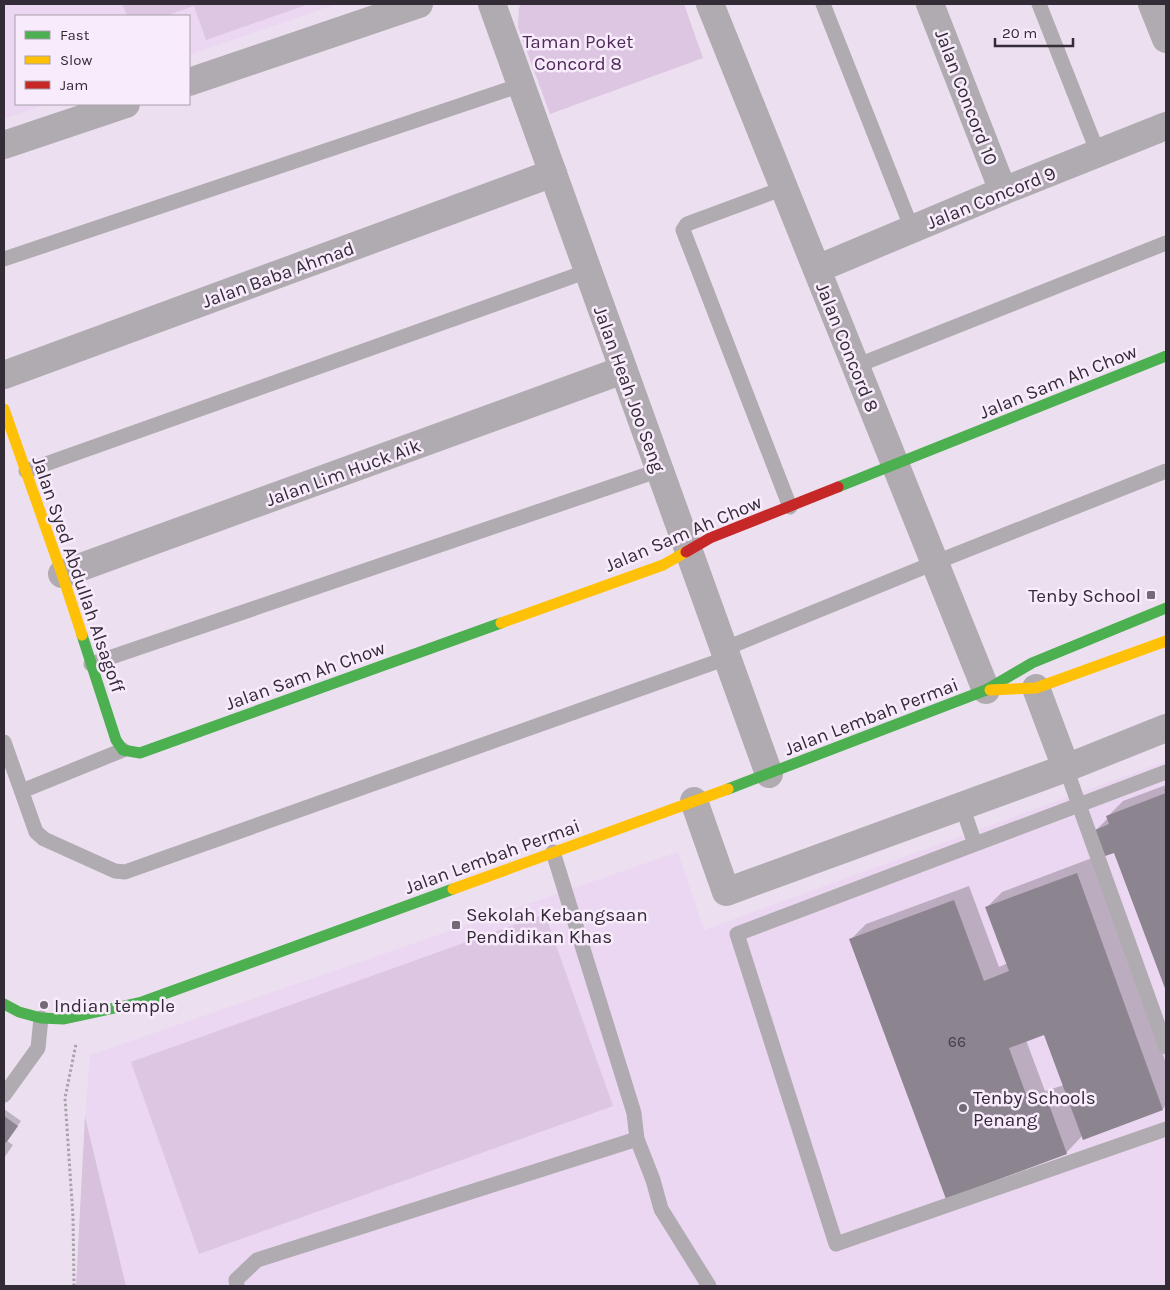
<svg xmlns="http://www.w3.org/2000/svg" width="1170" height="1290" font-family="Karla,sans-serif">
<rect width="100%" height="100%" fill="#ece0f0"/>
<g fill="#ebd7f1">
<path d="M4,4H337L189,55V16H16V104H47L4,119Z"/>
<path d="M1166,761V1286H126L85,1117L90,1055L678,852L704,930Z"/>
</g>
<g fill="#dcc6e1">
<path d="M122,4H309L206,40L194,6L165,16H127Z"/>
<path d="M521,4H684L703,58L550,114L518,27L519,8Z"/>
<path d="M545,914L613,1106L199,1254L131,1062Z"/>
</g>
<path fill="#d7c1dc" d="M85,1117L126,1286H76Z"/>
<g fill="#0003" fill-rule="evenodd">
<path d="M1166,785V988L1115,851L1096,830L1108,818V816L1123,801Z"/>
<path d="M1092,858L1166,1063V1105L1163,1109L1083,1139L1082,1136L1066,1153L851,939L866,924L969,886L999,967L1008,963L987,907L1002,892ZM1045,1033L1064,1085L1045,1091L1026,1040Z"/>
<path d="M4,1109L21,1121L7,1141L13,1145L4,1158Z"/>
</g>
<g fill="#8c848f">
<path d="M1166,789V991L1114,853L1105,856L1095,830L1109,824L1106,816L1166,793L1164,790Z"/>
<path d="M1077,873L1163,1110L1083,1140L1044,1035L1009,1048L1030,1105L1047,1099L1067,1154L946,1199L849,939L954,900L984,981L1009,971L985,907Z"/>
<path d="M4,1116L18,1126L6,1143L4,1141Z"/>
</g>
<g fill="none" stroke-linecap="round" stroke-linejoin="round">
<path stroke="#a7a3a9" stroke-width="3" stroke-dasharray="2.5 2.5" stroke-linecap="butt" d="M74,1286L73,1217L65,1098L76,1044"/>
<g stroke="#b0abb0" stroke-width="15">
<path d="M823,4L912,229"/>
<path d="M1039,4L1098,153"/>
<path d="M784,188L687,224L683,230L790,507"/>
<path d="M4,259L521,85"/>
<path d="M856,366L1166,243"/>
<path d="M26,471L588,271"/>
<path d="M724,649L934,563L1166,471"/>
<path d="M91,664L660,470"/>
<path d="M4,742L36,832L44,839L115,871L125,872L727,658"/>
<path d="M1066,768L1079,805L1166,1047"/>
<path d="M1166,772L737,934L836,1244L1166,1129"/>
<path d="M22,791L123,750"/>
<path d="M962,806L975,844"/>
<path d="M553,852L634,1113L637,1139L653,1180L661,1209L709,1286"/>
<path d="M4,1095L38,1048L41,1018"/>
<path d="M237,1286L236,1280L257,1260L637,1139"/>
</g>
<g stroke="#b0abb0" stroke-width="28">
<path d="M492,4L769,774"/>
<path d="M710,4L986,690"/>
<path d="M930,4L1003,191"/>
<path d="M1152,4L1166,39"/>
<path d="M189,82L419,4"/>
<path d="M4,145L126,104"/>
<path d="M817,269L1003,191L1166,126"/>
<path d="M4,375L553,173"/>
<path d="M62,574L623,370"/>
<path d="M1036,688L1066,768"/>
<path d="M694,801L726,892L1066,768L1166,728"/>
</g>
<g stroke="#4caf50" stroke-width="11">
<path d="M838,487L1166,356"/>
<path d="M82,635L116,740L123,750L140,753L501,623"/>
<path d="M728,789L986,690L1032,663L1166,608"/>
<path d="M4,1004L19,1012L41,1018L64,1019L142,1002L453,889"/>
</g>
<g stroke="#ffc107" stroke-width="11">
<path d="M4,409L62,574L82,635"/>
<path d="M501,623L663,565L686,552"/>
<path d="M990,690L1036,688L1166,641"/>
<path d="M453,889L728,789"/>
</g>
<path stroke="#c62828" stroke-width="11" d="M686,552L710,538L838,487"/>
</g>
<g fill="#746a76" stroke="#f8ebfc" stroke-width="2">
<rect x="1146" y="590" width="10" height="10" rx="2.5"/>
<rect x="451" y="920" width="10" height="10" rx="2.5"/>
<circle cx="44" cy="1005" r="5"/>
<circle cx="963" cy="1108" r="5"/>
</g>
<g text-anchor="middle" stroke-width="5" stroke-linejoin="round" paint-order="stroke">
<g font-size="16" fill="#49414c">
<text x="957" y="1047">66</text>
</g>
<g font-size="19" fill="#502a59" stroke="#f8ebfc">
<text x="578" y="48">Taman Poket<tspan x="578" dy="22">Concord 8</tspan></text>
</g>
<g font-size="19" fill="#332b35" stroke="#f8ebfc">
<text transform="translate(967 97) rotate(69)" y="7">Jalan Concord 10</text>
<text transform="translate(991 197) rotate(-22)" y="7">Jalan Concord 9</text>
<text transform="translate(278 274) rotate(-20)" y="7">Jalan Baba Ahmad</text>
<text transform="translate(848 347) rotate(68)" y="7">Jalan Concord 8</text>
<text transform="translate(1058 381) rotate(-22)" y="7">Jalan Sam Ah Chow</text>
<text transform="translate(630 389) rotate(70)" y="7">Jalan Heah Joo Seng</text>
<text transform="translate(343 472) rotate(-20)" y="7">Jalan Lim Huck Aik</text>
<text transform="translate(683 533) rotate(-23)" y="7">Jalan Sam Ah Chow</text>
<text transform="translate(79 574) rotate(71)" y="7">Jalan Syed Abdullah Alsagoff</text>
<text transform="translate(305 675) rotate(-20)" y="7">Jalan Sam Ah Chow</text>
<text transform="translate(871 716) rotate(-21)" y="7">Jalan Lembah Permai</text>
<text transform="translate(492 856) rotate(-20)" y="7">Jalan Lembah Permai</text>
</g>
<g font-size="19" fill="#332b35" stroke="#f8ebfc" text-anchor="start">
<text x="1141" y="602" text-anchor="end">Tenby School</text>
<text x="466" y="921">Sekolah Kebangsaan<tspan x="466" dy="22">Pendidikan Khas</tspan></text>
<text x="54" y="1012">Indian temple</text>
<text x="973" y="1104">Tenby Schools<tspan x="973" dy="22">Penang</tspan></text>
</g>
</g>
<rect width="1170" height="1290" fill="none" stroke="#332b35" stroke-width="10"/>
<rect x="15" y="15" width="175" height="90" fill="#f8ebfc" stroke="#a99eac"/>
<rect x="25" y="31" width="25" height="8" fill="#4caf50" stroke="#a99eac"/>
<text x="60" y="40" font-size="15" fill="#332b35">Fast</text>
<rect x="25" y="56" width="25" height="8" fill="#ffc107" stroke="#a99eac"/>
<text x="60" y="65" font-size="15" fill="#332b35">Slow</text>
<rect x="25" y="81" width="25" height="8" fill="#c62828" stroke="#a99eac"/>
<text x="60" y="90" font-size="15" fill="#332b35">Jam</text>
<path d="M995 38v8h78v-8" fill="none" stroke="#332b35" stroke-width="2.5"/>
<text x="1002" y="38" font-size="15" fill="#332b35" stroke="#f8ebfc" stroke-width="4" paint-order="stroke">20 m</text>
</svg>
